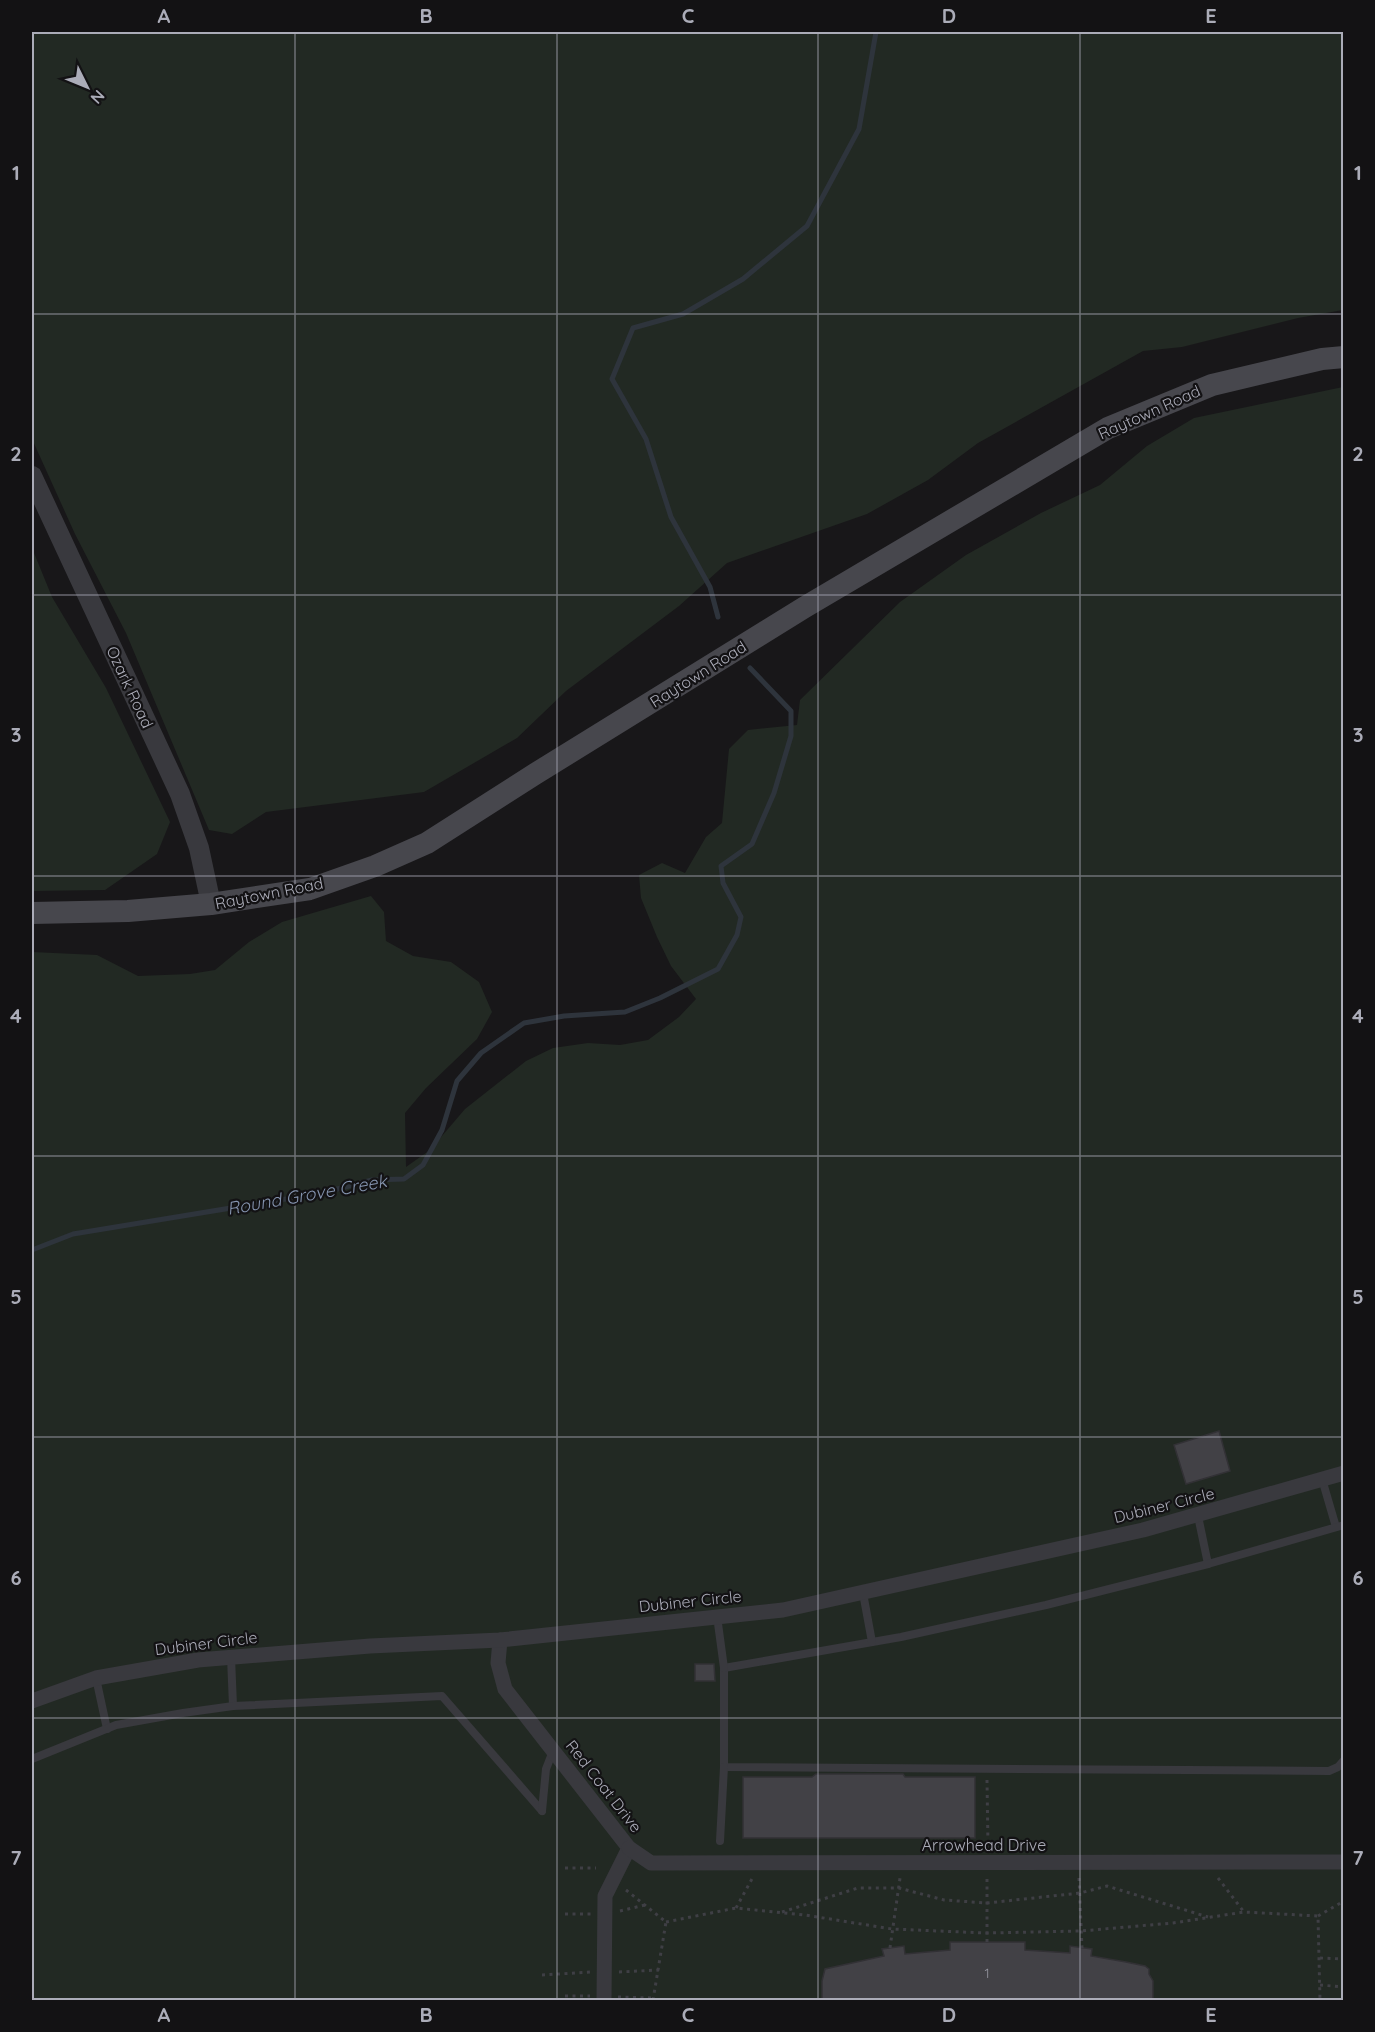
<svg xmlns="http://www.w3.org/2000/svg" width="1375" height="2032" font-family="Quicksand,sans-serif">
<rect width="100%" height="100%" fill="#181719"/>
<g fill="#222923">
<path d="M32,32H1343V310L1298,318L1182,347L1143,351L978,443L928,480L867,514L727,563L679,606L566,691L517,738L424,792L266,812L232,834L209,830L126,633L75,534L32,439Z"/>
<path d="M1343,387V2000H32V952L97,955L138,976L190,974L215,970L249,942L282,922L371,896L384,912L386,941L413,956L451,962L479,982L492,1012L477,1039L426,1088L405,1113L406,1167L430,1150L465,1109L526,1061L553,1048L588,1043L620,1045L648,1040L679,1017L696,999L671,966L657,937L641,898L639,875L662,863L685,873L706,837L722,823L729,749L748,730L797,725L800,700L900,602L966,555L1041,513L1100,485L1147,446L1194,418Z"/>
<path d="M32,548L52,597L106,688L170,822L157,854L105,890L32,891Z"/>
</g>
<g fill="none" stroke-linecap="round" stroke-linejoin="round">
<g stroke="#2e343c" stroke-width="5">
<path d="M718,617L710,587L671,517L646,439L612,379L633,328L683,314L743,279L807,226L859,129L876,32"/>
<path d="M32,1250L73,1234L322,1193L372,1180L404,1179L423,1165L442,1130L457,1081L481,1053L524,1023L564,1016L625,1012L660,998L718,969L737,935L741,917L723,883L721,866L752,844L774,793L791,736V711L750,668"/>
</g>
</g>
<g fill="#424146" stroke="#323135" stroke-width="1.5">
<path d="M1219,1431L1230,1471L1186,1484L1174,1445Z"/>
<path d="M695,1664H714L715,1681H695Z"/>
<path d="M816,1774H903L905,1777H975V1838H743V1777H812Z"/>
<path d="M950,1942H1025V1950L1070,1953V1946L1092,1949L1091,1956L1126,1962L1145,1966L1149,1969V1974L1153,1981V2001H822V1981L825,1969L884,1956L882,1949L904,1946L905,1954L950,1950Z"/>
</g>
<g fill="none" stroke-linecap="round" stroke-linejoin="round">
<g stroke="#3f3f45" stroke-width="3" stroke-dasharray="3 4.5" stroke-linecap="butt">
<path d="M987,1780L988,1847"/>
<path d="M565,1868H596"/>
<path d="M1079,1878L1082,1948"/>
<path d="M1218,1878L1244,1912"/>
<path d="M987,1879V1942"/>
<path d="M626,1890L666,1922L653,2000"/>
<path d="M736,1908L753,1877"/>
<path d="M620,1911L645,1905"/>
<path d="M782,1912L858,1888H899L944,1900L987,1903L1080,1893L1107,1886L1208,1917"/>
<path d="M565,1914H591"/>
<path d="M1318,1916L1344,1901"/>
<path d="M666,1922L736,1908L805,1915L892,1929L986,1933L1081,1931L1173,1923L1244,1912L1318,1916L1320,2000"/>
<path d="M890,1948L900,1878"/>
<path d="M1320,1958L1344,1959"/>
<path d="M619,1972L659,1970"/>
<path d="M542,1975L591,1972"/>
<path d="M1320,1985L1344,1987"/>
<path d="M565,1996H590"/>
<path d="M618,1997L653,1998"/>
</g>
<g stroke="#39393e" stroke-width="8">
<path d="M1322,1479L1336,1527"/>
<path d="M1198,1516L1208,1564"/>
<path d="M1344,1525L1208,1564L1046,1605L901,1637L724,1668V1767L1329,1771L1338,1767L1344,1760"/>
<path d="M863,1593L872,1642"/>
<path d="M717,1616L724,1668"/>
<path d="M231,1657L233,1706"/>
<path d="M96,1678L107,1729"/>
<path d="M32,1759L116,1725L183,1713L233,1706L442,1696L542,1811"/>
<path d="M542,1811L546,1769L553,1751"/>
<path d="M720,1841L724,1767"/>
</g>
<g stroke="#39393e" stroke-width="15">
<path d="M500,1640L498,1663L505,1689L629,1848L605,1896L604,2000"/>
<path d="M32,1701L96,1678L198,1660L370,1646L500,1640L783,1610L1143,1530L1344,1473"/>
<path d="M629,1848L651,1863L1344,1862"/>
</g>
<path stroke="#39393e" stroke-width="20" d="M32,476L180,794L199,848L211,904"/>
<path stroke="#47474d" stroke-width="22" d="M32,913L128,911L211,904L310,889L375,866L427,843L535,774L805,607L1108,428L1212,385L1322,359L1344,357"/>
</g>
<path fill="none" stroke="#abacb8" stroke-width="1.5" stroke-opacity="0.55" d="M295,32V2000M557,32V2000M818,32V2000M1080,32V2000M32,314H1344M32,595H1344M32,876H1344M32,1156H1344M32,1437H1344M32,1718H1344"/>
<g text-anchor="middle" stroke-width="4.5" stroke-linejoin="round" paint-order="stroke">
<g font-size="14" fill="#91919c">
<text x="987" y="1978">1</text>
</g>
<g font-size="16" fill="#abacb8" stroke="#131214">
<text transform="translate(1149 412) rotate(-24)" y="6">Raytown Road</text>
<text transform="translate(698 674) rotate(-32)" y="6">Raytown Road</text>
<text transform="translate(130 687) rotate(65)" y="6">Ozark Road</text>
<text transform="translate(269 893) rotate(-11)" y="6">Raytown Road</text>
<text transform="translate(1164 1505) rotate(-14)" y="6">Dubiner Circle</text>
<text transform="translate(690 1601) rotate(-6)" y="6">Dubiner Circle</text>
<text transform="translate(206 1643) rotate(-7)" y="6">Dubiner Circle</text>
<text transform="translate(604 1786) rotate(52)" y="6">Red Coat Drive</text>
<text x="984" y="1851">Arrowhead Drive</text>
</g>
<g font-size="18" font-style="italic" fill="#8594af" stroke="#131214">
<text transform="translate(307 1195) rotate(-10)" y="6">Round Grove Creek</text>
</g>
</g>
<rect width="1375" height="2032" fill="none" stroke="#131214" stroke-width="66"/>
<g transform="translate(87 87) rotate(133)" stroke="#131214" stroke-width="4.5" paint-order="stroke">
<path d="M0-4.5L10 22L0 15L-10 22Z" fill="#abacb8"/>
<text y="-9" font-size="16" font-weight="bold" text-anchor="middle" fill="#abacb8">N</text>
</g>
<rect x="33" y="33" width="1309" height="1966" fill="none" stroke="#abacb8" stroke-width="2"/>
<g font-size="20" text-anchor="middle" font-weight="bold" fill="#abacb8">
<text x="164" y="23">A</text>
<text x="426" y="23">B</text>
<text x="688" y="23">C</text>
<text x="949" y="23">D</text>
<text x="1211" y="23">E</text>
<text x="16" y="180">1</text>
<text x="1358" y="180">1</text>
<text x="16" y="461">2</text>
<text x="1358" y="461">2</text>
<text x="16" y="742">3</text>
<text x="1358" y="742">3</text>
<text x="16" y="1023">4</text>
<text x="1358" y="1023">4</text>
<text x="16" y="1304">5</text>
<text x="1358" y="1304">5</text>
<text x="16" y="1585">6</text>
<text x="1358" y="1585">6</text>
<text x="16" y="1865">7</text>
<text x="1358" y="1865">7</text>
<text x="164" y="2022">A</text>
<text x="426" y="2022">B</text>
<text x="688" y="2022">C</text>
<text x="949" y="2022">D</text>
<text x="1211" y="2022">E</text>
</g>
</svg>
